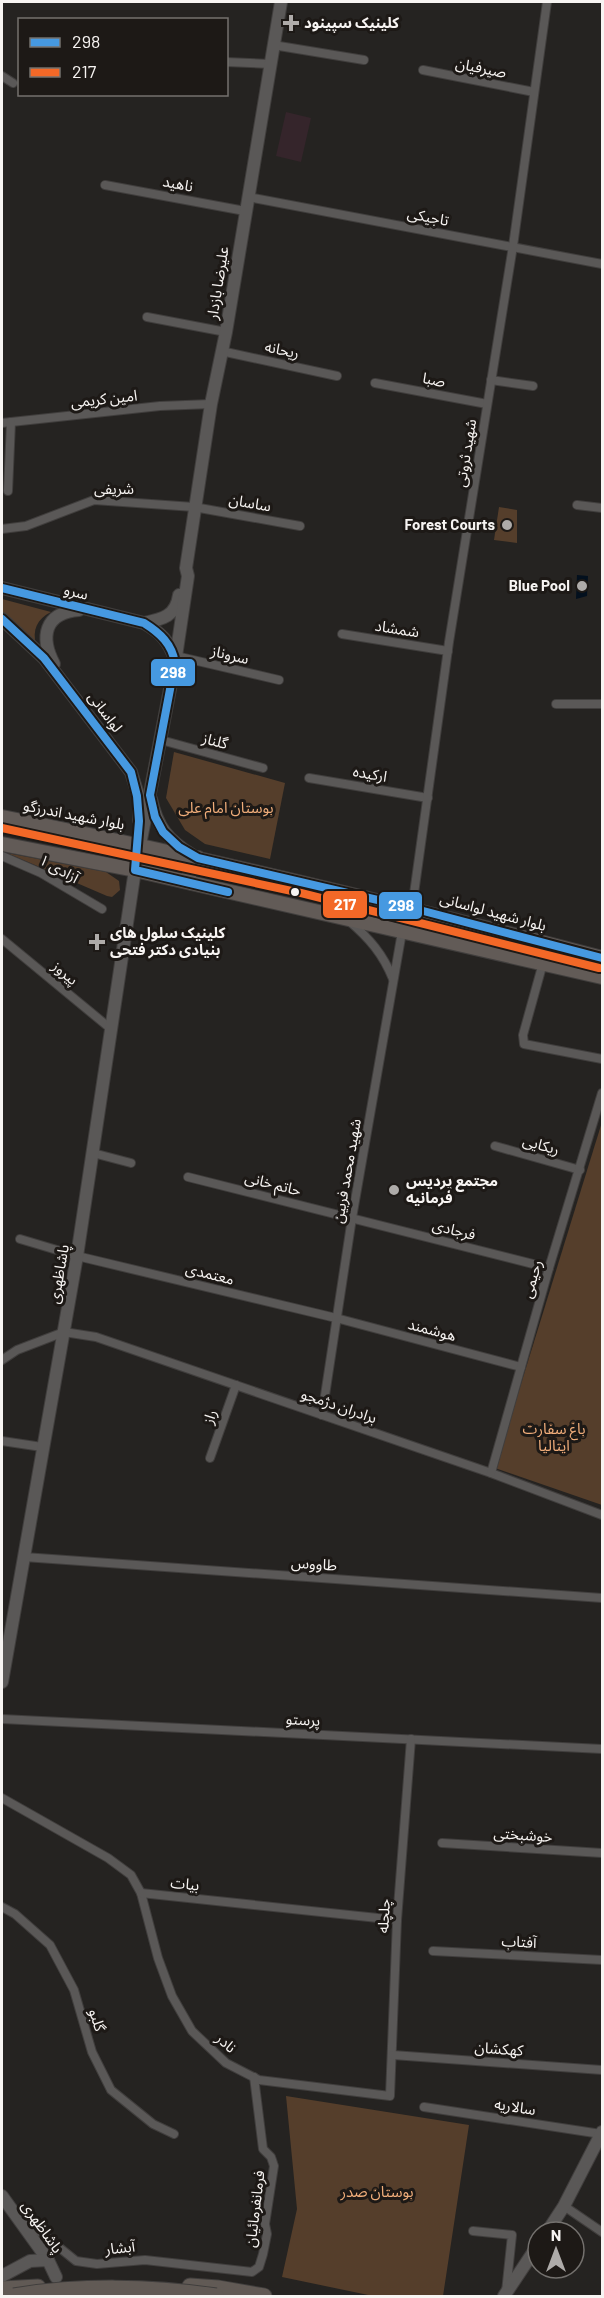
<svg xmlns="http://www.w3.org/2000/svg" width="604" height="2298" font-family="Barlow,'Noto Sans Arabic',sans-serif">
<rect width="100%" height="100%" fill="#252321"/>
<path fill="#35252b" d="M286,112L311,118L301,162L276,156Z"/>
<g fill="#553e2b">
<path d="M499,507L517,510V543L494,540Z"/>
<path d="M2,599L51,612C37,619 32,630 36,645L2,617Z"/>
<path d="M174,752L285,783L270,859L205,844L185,830L166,798Z"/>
<path d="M7,853L106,872L119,881L120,890L112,897L107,896Z"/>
<path d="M602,1122V1505L495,1468Z"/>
<path d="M286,2096L469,2125L443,2296H373L282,2277L297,2209Z"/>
</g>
<path fill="#03101e" d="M577,575L588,576L587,596L576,599Z"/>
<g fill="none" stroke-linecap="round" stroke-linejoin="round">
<g stroke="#403e3d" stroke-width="10">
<g id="street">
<path d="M273,45L364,60"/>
<path d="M226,62L270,64"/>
<path d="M423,70L534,92"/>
<path d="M2,76L13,83"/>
<path d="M105,185L245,211"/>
<path d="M248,197L602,264"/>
<path d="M147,317L226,332"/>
<path d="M221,351L337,376"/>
<path d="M491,380L533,386"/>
<path d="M375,383L487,404"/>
<path d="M2,423L160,406L211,404"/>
<path d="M8,491L11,422"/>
<path d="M577,505L602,508"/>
<path d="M2,529L26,526L94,500L194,507L300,526"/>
<path d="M342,634L448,651"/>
<path d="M176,656L279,680"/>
<path d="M556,704H602"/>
<path d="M161,740L263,768"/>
<path d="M309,778L428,798"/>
<path d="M2,856L41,873L102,909"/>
<path d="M412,908L449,642L513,246L547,2"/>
<path d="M349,921C369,938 383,954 393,979"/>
<path d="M2,939L111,1029"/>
<path d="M543,963L523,1035L524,1044L602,1059"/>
<path d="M495,1146L580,1170"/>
<path d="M93,1153L131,1163"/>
<path d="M188,1177L549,1268"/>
<path d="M20,1239L77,1256L336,1318L521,1367"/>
<path d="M2,1360L17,1350L64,1332L96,1337L491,1473L602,1515"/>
<path d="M322,1415L352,1218L402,932"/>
<path d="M2,1441L42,1447"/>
<path d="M210,1458L236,1385"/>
<path d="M491,1473L549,1268L602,1093"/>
<path d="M24,1557L602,1598"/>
<path d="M2,1719L602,1749"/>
<path d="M2,1798L108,1858L131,1875L141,1893L158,1958L172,1996L192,2031L226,2063L259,2080L390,2096L397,1920L411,1739"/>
<path d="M442,1843L602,1853"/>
<path d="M141,1893L397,1920"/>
<path d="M2,1907L15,1914L50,1945L74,1990L92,2052L111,2090L153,2124L174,2134"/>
<path d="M433,1951L602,1960"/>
<path d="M393,2055L602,2070"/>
<path d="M424,2107L601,2134"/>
<path d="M564,2206L602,2232"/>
<path d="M19,2215L76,2261L97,2264L145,2260L252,2272L259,2267L263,2254L267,2234L265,2224L274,2166L271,2157L263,2149L254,2077"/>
<path d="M473,2231L512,2235L506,2292"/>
</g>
</g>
<g stroke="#403e3d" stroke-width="14">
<g id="secondary">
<path d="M2,588L144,623C160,632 170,642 175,660"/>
<path d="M2,619L44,658L131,772L139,798V820"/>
<path d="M144,623C163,619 176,616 179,595"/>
<path d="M54,664C40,637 44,613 79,610"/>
<path d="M151,799C157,827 168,840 192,855"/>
<path d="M140,845L175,663L188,576L186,568L211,404L226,332L281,2"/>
<path d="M2,1682L77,1256L135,870"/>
<path d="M2,2196L48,2260L56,2277"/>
<path d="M547,2232L564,2206L602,2132"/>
<path d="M2,2276L30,2261L48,2260"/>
<path d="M504,2296L538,2245"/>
</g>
</g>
<g stroke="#403e3d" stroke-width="16">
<g id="primary">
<path d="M2,817C204,857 403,906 602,958"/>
<path d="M2,844L135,870L602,977"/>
<path d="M192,883L189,879V867L198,858"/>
</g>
</g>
<g stroke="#403e3d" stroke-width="17">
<g id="highway">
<path d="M190,2286L218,2288L264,2296"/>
<path d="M2,2289L38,2287"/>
</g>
</g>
<use href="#street" stroke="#5a5857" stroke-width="8"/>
<use href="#secondary" stroke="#5a5857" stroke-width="12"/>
<use href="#primary" stroke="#625b57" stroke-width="14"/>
<use href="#highway" stroke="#615a55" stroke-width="15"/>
<g stroke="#403e3d" stroke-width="17" stroke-linecap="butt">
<path id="highway-bridge" d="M14,2296C79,2285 151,2286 216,2296"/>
</g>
<use href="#highway-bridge" stroke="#615a55" stroke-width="15"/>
<g stroke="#1d1916" stroke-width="12">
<g id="bus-1">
<path d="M2,588L144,623C160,633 172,644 175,663L150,795L155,817L163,832L179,847L198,858L412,908L602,958"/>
<path d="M2,619L44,658L131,772L137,796L139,821L135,870L228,892"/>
</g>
</g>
<g stroke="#1d1916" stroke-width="12">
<path id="bus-2" d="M2,828L301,893L599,968"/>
</g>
<use href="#bus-1" stroke="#4699e1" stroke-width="8"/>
<use href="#bus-2" stroke="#f36827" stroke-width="8"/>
</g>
<g fill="#aeaba9" stroke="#1d1916" stroke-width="2">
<path d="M288 14h6v6h6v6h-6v6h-6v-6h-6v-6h6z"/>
<circle cx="507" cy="525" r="6"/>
<circle cx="582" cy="586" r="6"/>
<path d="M94 933h6v6h6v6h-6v6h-6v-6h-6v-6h6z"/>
<circle cx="394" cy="1190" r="6"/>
</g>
<circle fill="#f7f4f2" stroke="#1d1916" stroke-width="2" cx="295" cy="892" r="5"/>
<g text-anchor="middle" stroke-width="6" stroke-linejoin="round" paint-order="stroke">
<g font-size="15" font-weight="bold" fill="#f7f4f2" stroke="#1d1916" text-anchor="start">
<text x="304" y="28">کلینیک سپینود</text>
<text x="495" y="530" text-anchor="end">Forest Courts</text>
<text x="570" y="591" text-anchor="end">Blue Pool</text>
<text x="110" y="938">کلینیک سلول های<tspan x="110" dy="17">بنیادی دکتر فتحی</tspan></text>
<text x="406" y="1186">مجتمع پردیس<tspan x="406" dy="17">فرمانیه</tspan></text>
</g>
<g font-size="15" fill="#f7f4f2" stroke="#1d1916">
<text transform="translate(481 68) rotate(11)" y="5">صیرفیان</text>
<text transform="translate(178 184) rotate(11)" y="5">ناهید</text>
<text transform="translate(428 217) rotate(11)" y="5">تاجیکی</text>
<text transform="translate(218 283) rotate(-81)" y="5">علیرضا بازدار</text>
<text transform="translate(282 350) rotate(12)" y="5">ریحانه</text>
<text transform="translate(434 380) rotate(11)" y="5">صبا</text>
<text transform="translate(104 399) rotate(-6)" y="5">امین کریمی</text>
<text transform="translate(466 453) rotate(-81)" y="5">شهید ثروتی</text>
<text x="114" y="494">شریفی</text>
<text transform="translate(250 503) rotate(10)" y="5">ساسان</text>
<text transform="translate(76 592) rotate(14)" y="5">سرو</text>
<text transform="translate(397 629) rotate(9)" y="5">شمشاد</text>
<text transform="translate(230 655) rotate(13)" y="5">سروناز</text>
<text transform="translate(105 712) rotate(53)" y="5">لواسانی</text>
<text transform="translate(215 741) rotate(15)" y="5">گلناز</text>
<text transform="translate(370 774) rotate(10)" y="5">ارکیده</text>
<text transform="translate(74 815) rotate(11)" y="5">بلوار شهید اندرزگو</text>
<text transform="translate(59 869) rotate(29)" y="5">آزادی ۱</text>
<text transform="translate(493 912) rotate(15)" y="5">بلوار شهید لواسانی</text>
<text transform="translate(65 973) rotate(40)" y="5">پیروز</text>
<text transform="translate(541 1145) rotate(16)" y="5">ریکایی</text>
<text transform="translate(347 1171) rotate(-80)" y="5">شهید محمد فربین</text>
<text transform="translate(273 1184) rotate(14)" y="5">حاتم خانی</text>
<text transform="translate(454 1230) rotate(14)" y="5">فرجادی</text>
<text transform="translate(59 1274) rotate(-80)" y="5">پاشاظهری</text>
<text transform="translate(210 1274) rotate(14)" y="5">معتمدی</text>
<text transform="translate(532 1279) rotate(-74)" y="5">رحیمی</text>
<text transform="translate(432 1330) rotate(15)" y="5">هوشمند</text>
<text transform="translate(339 1406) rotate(19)" y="5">برادران دژمجو</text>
<text transform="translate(210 1417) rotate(-71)" y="5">راز</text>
<text transform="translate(314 1564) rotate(4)" y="5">طاووس</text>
<text transform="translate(303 1720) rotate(3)" y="5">پرستو</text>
<text transform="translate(523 1835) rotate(4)" y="5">خوشبختی</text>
<text transform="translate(185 1884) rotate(6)" y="5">بیات</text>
<text transform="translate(384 1916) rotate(-87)" y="5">چلچله</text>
<text transform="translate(519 1942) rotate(3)" y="5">آفتاب</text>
<text transform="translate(97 2020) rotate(73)" y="5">گلبو</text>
<text transform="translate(226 2043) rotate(41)" y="5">نادر</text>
<text transform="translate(499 2049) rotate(4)" y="5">کهکشان</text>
<text transform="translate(515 2107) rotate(9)" y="5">سالاریه</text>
<text transform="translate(255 2209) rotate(-83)" y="5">فرمانفرمائیان</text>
<text transform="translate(42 2227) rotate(55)" y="5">پاشاظهری</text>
<text transform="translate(120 2248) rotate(-6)" y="5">آبشار</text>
</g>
<g font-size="15" fill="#f0ad7a" stroke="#1d1916">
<text x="226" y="813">بوستان امام علی</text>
<text x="554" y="1434">باغ سفارت<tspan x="554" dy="17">ایتالیا</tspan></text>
<text x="377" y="2197">بوستان صدر</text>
</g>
</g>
<g stroke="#1d1916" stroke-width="2">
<rect x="150" y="658" width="46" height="29" rx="6" fill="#4699e1"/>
<rect x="322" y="890" width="46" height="29" rx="6" fill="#f36827"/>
<rect x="378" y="891" width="45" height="29" rx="6" fill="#4699e1"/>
</g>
<g font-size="16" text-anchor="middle" font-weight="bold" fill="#fff">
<text x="173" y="678">298</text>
<text x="345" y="910">217</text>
<text x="401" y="911">298</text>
</g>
<rect width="604" height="2298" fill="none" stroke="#f7f4f2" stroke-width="6"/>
<rect x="18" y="18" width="210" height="78" fill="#1d1916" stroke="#74716e" stroke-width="1.5"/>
<rect x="30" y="38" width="30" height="9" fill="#4699e1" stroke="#74716e" stroke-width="1.5"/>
<text x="72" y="48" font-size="18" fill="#f7f4f2">298</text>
<rect x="30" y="68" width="30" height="9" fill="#f36827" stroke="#74716e" stroke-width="1.5"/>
<text x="72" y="78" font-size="18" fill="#f7f4f2">217</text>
<g transform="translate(556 2250)"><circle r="28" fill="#1d1916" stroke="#74716e" stroke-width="1.5"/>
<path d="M0-4.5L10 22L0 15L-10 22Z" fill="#aeaba9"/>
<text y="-9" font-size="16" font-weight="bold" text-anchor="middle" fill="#f7f4f2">N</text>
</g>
</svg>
